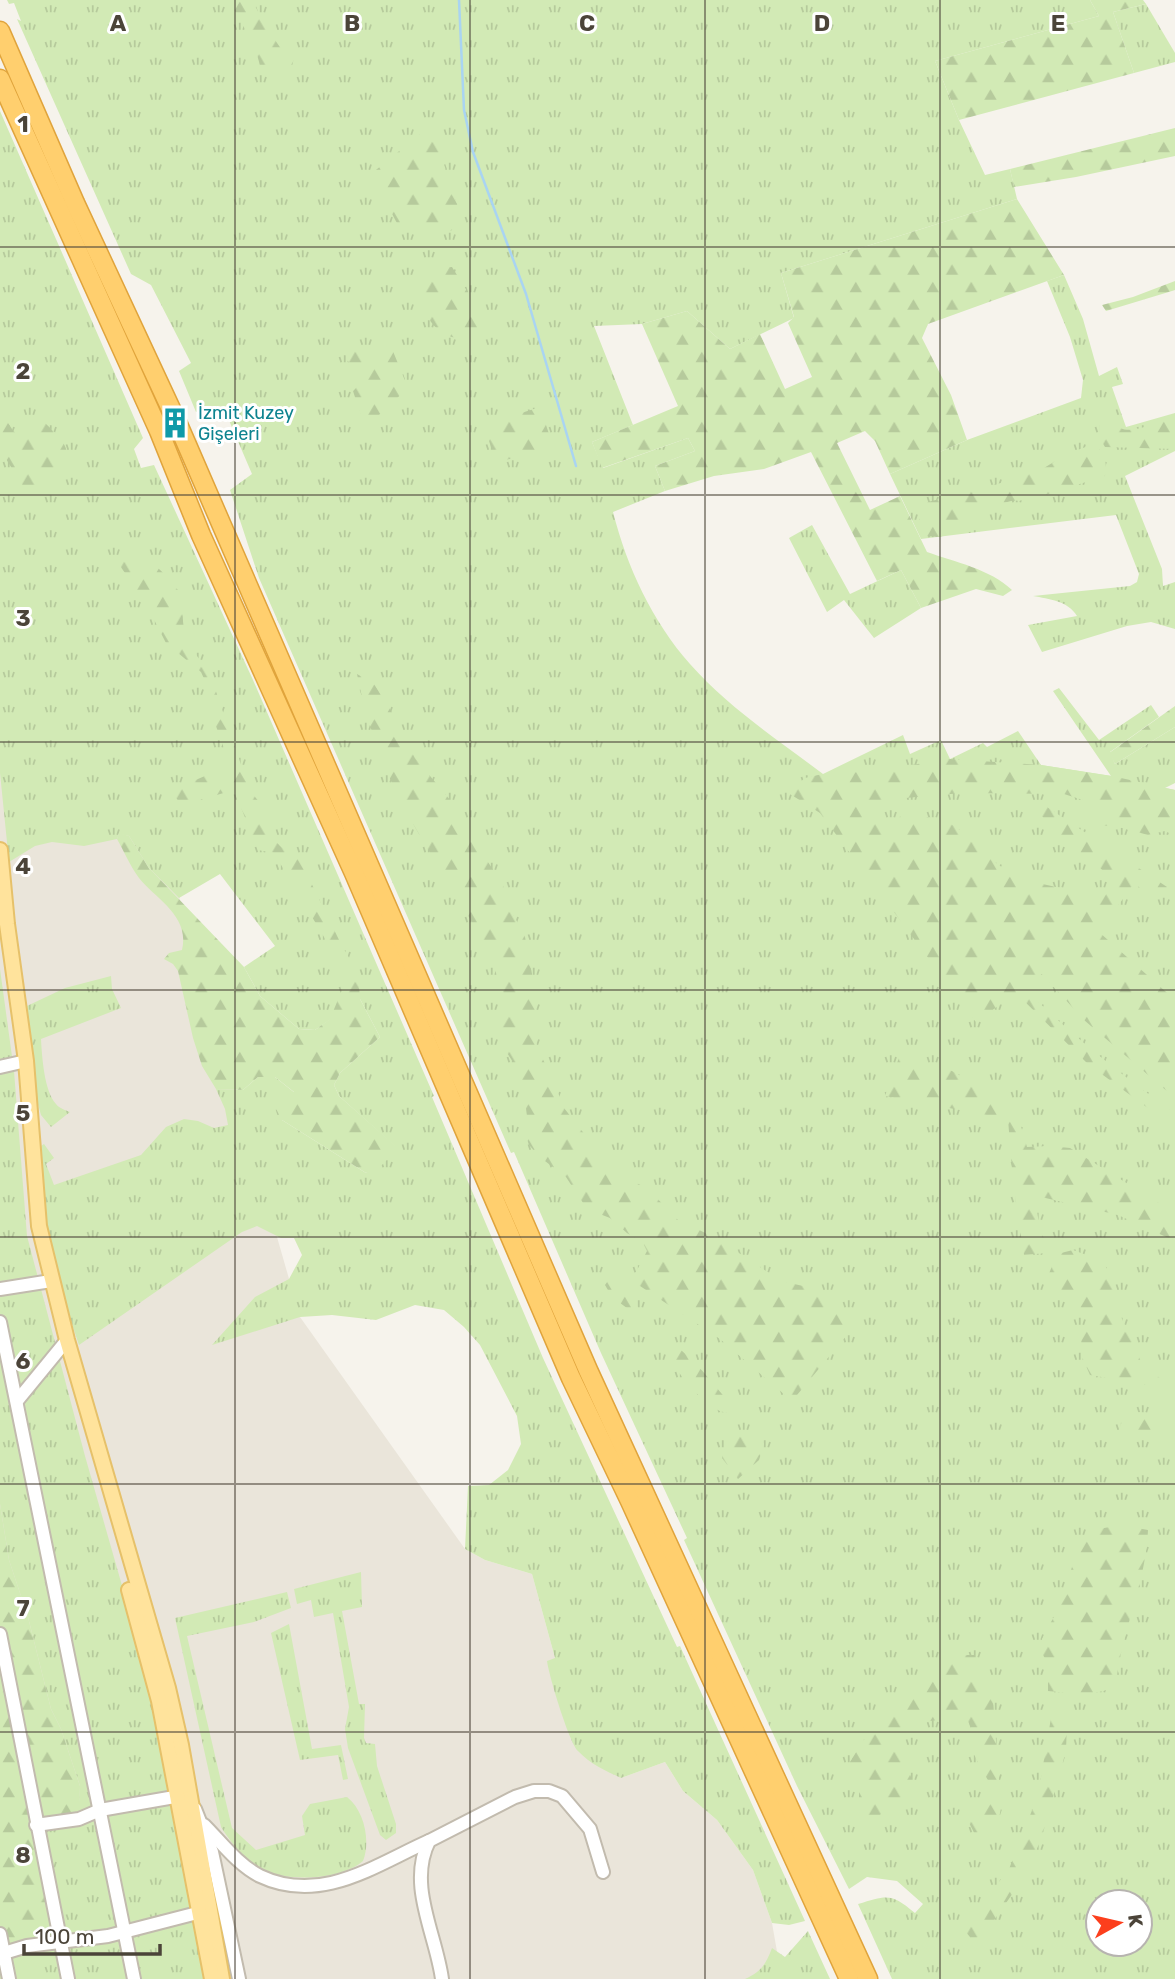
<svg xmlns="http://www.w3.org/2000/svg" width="1175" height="1979" font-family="Rubik,sans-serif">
<defs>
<pattern id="grass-tufts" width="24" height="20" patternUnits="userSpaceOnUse" patternTransform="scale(1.75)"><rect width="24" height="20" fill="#d2eab5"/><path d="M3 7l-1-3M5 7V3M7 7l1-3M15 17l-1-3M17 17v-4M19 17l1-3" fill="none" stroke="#b6ca9c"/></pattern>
<pattern id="forest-firs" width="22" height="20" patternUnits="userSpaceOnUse" patternTransform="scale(1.75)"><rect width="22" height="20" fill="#d2eab5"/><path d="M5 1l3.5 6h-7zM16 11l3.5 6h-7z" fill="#b6ca9c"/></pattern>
</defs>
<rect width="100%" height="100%" fill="#f6f3ec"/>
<path fill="#eae5da" d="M0,274L300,1317L465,1549L485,1560L532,1574L555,1658L621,1778L665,1762L683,1791L717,1820L753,1870L772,1923L779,1963L773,1979H0Z"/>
<g fill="url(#grass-tufts)" fill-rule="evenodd">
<path d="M7,0H1090L1099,16L935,61L959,120L985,175L1010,169L1017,199L781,273L794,318L730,349L687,311L642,324L594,326L633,425L592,442L603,468L688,438L695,451L655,466L665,491L613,512C627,567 652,621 690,664C728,707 778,740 823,774L903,735L910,754L941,740L950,759L983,743L987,747L1018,731L1041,765L1111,776L1053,691L1059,688L1099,740L1151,705L1159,717L1110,752L1115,764L1175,727V783L1165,788L1175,790V1979H892L858,1904C888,1895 891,1893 915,1913L923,1904L897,1881L867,1877L849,1889L797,1786L684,1540L687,1538L601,1353L514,1152L511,1153L259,578L230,490L252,474L225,411L216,414L212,407L196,412L179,371L191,363L151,285L131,274L17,19L21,21L14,3L9,4ZM1098,1902H1140V1944H1098Z"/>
<path d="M1146,4L1175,53V62L1134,73L1113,12Z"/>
<path d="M0,111L143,438L134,449L141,468L154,465L253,680L434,1096L432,1097L543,1358L677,1647L680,1646L805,1921L789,1925L772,1923L753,1870L717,1820L683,1791L665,1762L621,1778C606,1771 590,1764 578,1751C569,1742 549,1676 547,1661L555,1658L532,1574L485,1560L465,1549L468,1486L489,1485L508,1470L521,1444L517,1416L480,1345L464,1327L444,1310L415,1305L376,1320L332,1315L300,1317L212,1345L255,1297L289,1279L302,1255L294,1238H281L257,1226L242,1232L79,1345L63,1297L45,1215L41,1146L44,1144L54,1158L46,1164L54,1185L141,1155L166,1127L184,1119L198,1121L214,1128L228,1125L225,1109L216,1089L243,1090L258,1077H275L295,1093L282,1120L366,1173L397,1148L339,1096L334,1085L340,1073L380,1037L360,999L315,1030L299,1029L260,996L244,967L275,946L220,874L179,898L149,868L129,836L119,834L117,839L84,846L52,842L35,846L9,862L0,773Z"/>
<path d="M1064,275L1083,319L1099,376L1117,367L1123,384L1112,387L1126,427L1175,413V451L1125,476L1162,569L1163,586L1175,582V629L1151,622L1127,626L1042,652L1028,625L1077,616C1068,601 1049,599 1033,596L1130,586L1137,582L1139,574L1116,515L921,539L890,474L967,440L1081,398L1083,380L1070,337L1047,281Z"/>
<path d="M812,525L850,594L901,570L921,608L874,638L844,600L827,612L789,538Z"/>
<path d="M0,969L14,1071L27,1236L85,1456L165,1736L212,1979H9L4,1953L36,1825L78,1819L80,1786L61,1729L51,1709L28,1617L9,1560L0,1504Z"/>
<path d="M111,976L112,989L121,1008L41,1039C42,1056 44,1091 56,1104C59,1108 65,1110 70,1112L51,1127L41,1115L36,1097L27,1006L65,988Z"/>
<path d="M361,1572L362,1607L342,1611L359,1704H365L364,1738L366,1743L375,1744L377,1766L396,1824V1833L386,1840L380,1835L348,1748L345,1729L349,1707L333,1613L314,1617L311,1600L297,1604L294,1589Z"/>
<path d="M287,1592L291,1608L254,1622L187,1636L232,1828L256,1850L305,1835L302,1816L310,1804L347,1797C364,1810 371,1841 363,1861C341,1880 289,1882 263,1870C246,1862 231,1843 221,1827L175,1618Z"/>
<path d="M289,1624L312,1749L341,1745L348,1779L343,1780L338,1755L300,1760L271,1633Z"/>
<path d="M808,1931L830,1979H745C761,1972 766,1964 772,1948L785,1957Z"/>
</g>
<g fill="url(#forest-firs)">
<path d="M229,0H252L266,27L286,56L292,52L294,57L292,67L273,72L260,66C255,41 240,23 229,0Z"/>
<path d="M1090,0H1143L1146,4L1113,12L1134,73L959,120L935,61L1099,16Z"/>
<path d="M431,125L464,225L445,233L399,227L371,174Z"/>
<path d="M1175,128V156L1076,177L1014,187L1010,169Z"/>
<path d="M1017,199L1064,275L928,324L922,338L951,395L967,440L890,474L875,441L865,431L837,443L870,510L900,496L927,552C955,562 990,569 1012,590L1003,596L976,589L921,608L901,570L877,581L811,452L764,469L714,476L665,491L655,466L695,451L688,438L602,468L592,442L678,406L642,324L687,311L730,349L760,334L785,389L812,377L788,323L794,317L781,273Z"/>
<path d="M452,267L487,323L475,336C468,337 458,339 452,337C432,331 424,312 417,294C426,277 430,268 452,267Z"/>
<path d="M1175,281V290L1172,291L1106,311L1102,305L1133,297Z"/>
<path d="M390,344L408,388L365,428L353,391L358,386L345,353Z"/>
<path d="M540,407L553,446L496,463L484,425Z"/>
<path d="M0,411L14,432L42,420C58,436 73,446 66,470L52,478L41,479L27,493L0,449Z"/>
<path d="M1175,415V449L1105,447L1099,437L1100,417C1109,418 1112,424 1120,428C1135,435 1160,420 1175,415Z"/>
<path d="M1088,446H1097C1106,456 1107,464 1105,476L1029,500L1011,501L989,507L941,537L925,536L919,521L920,508L928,502L1016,479L1044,468L1065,455Z"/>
<path d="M125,554C156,557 166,577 184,597C180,628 185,646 208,668L250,791L266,810L272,823L269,834L280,846L300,860L341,944L358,973L360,999L380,1037L340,1073L334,1085L339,1096L398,1148L381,1166L366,1173L282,1120L274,1105L294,1092L275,1077H258L243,1090L216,1089L202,1066L193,1038L178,971L173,964L164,959L169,953L182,950C190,916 157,900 139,878C130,866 124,851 117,839L119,833L129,836L149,868L244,967L260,996L299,1029L315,1030L330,1019L342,990L346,974L274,853L258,850L234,790L182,805L176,798L175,789L230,765L212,715L207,699L206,683L201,672L166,643L144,600L118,563Z"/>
<path d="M357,674L374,684L388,705L415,758L456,807L469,833L503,885L510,908L525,937L536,995L534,1024L537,1048L552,1077L564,1108L611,1168L649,1190L678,1220L718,1239L781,1281L803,1286L830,1297L857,1323L792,1401L720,1339L634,1282L635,1274L647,1251L643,1243L627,1233L610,1218L587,1209L566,1177L541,1158L529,1145L525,1133L527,1116L523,1087L513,1062L488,1024L490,1012H502L506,1006C505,993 499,982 495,970C475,920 443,876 416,829C387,780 368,729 357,674Z"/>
<path d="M1175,706V727L1115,764L1109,753Z"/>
<path d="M950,759L1041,765L1112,776L1175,790V836L1165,831L1148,835L1123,828L1100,825L1086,801L1064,794L962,793L861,802L883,831L898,827L900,816L911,813L948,822L975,840L995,862L1016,878L1078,892L1099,905L1115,880L1057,834L1041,815L1047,807L1167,887L1161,894L1133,885L1099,932L1175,1000V1098L1084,1020L1042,974L1023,987C1070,1034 1121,1075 1175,1113V1128L1088,1064L1016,993L976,1022L820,813L790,794L794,787L805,778L818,775L872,771Z"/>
<path d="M900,1055L952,1071L992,1093L1008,1118L1018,1116L1027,1147L1049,1146L1070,1148L1175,1213V1241L1118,1215L1037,1196C1034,1215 1044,1234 1047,1253L1024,1255L1013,1182L1008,1119L885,1096Z"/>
<path d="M1073,1250L1103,1261L1114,1283L1119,1312L1142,1364L1161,1379L1175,1384V1405L1161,1400L1147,1385L1090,1375L1082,1357L1081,1336L1089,1326L1083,1312L1048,1276L1057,1254Z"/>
<path d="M610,1278C634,1281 631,1296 641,1314L639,1317L612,1297L605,1285Z"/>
<path d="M667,1344C684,1344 716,1388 729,1402V1413C707,1413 673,1368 665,1349Z"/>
<path d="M1136,1412L1175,1417V1434L1140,1438L1119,1431L1123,1417Z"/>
<path d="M749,1432L758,1435L764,1444L759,1460L738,1479L722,1458L726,1440L737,1434Z"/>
<path d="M0,1504L9,1560L28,1617L51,1709L61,1729L80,1786L79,1819L37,1825L60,1942L4,1953L9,1979H0Z"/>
<path d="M1120,1525L1148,1530C1146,1583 1121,1632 1116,1685C1097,1698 1069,1693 1048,1691V1664L1043,1655L1042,1639L1058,1609L1079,1546L1094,1530Z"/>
<path d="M961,1655H974L993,1700L1001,1808L997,1828L980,1844L966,1817L993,1789C986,1776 976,1762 972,1748C968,1735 977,1732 965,1717L930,1721L913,1729L903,1741L901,1753L916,1789L866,1825L859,1801V1785L848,1765L888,1702L914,1693L920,1683L938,1667Z"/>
<path d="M1059,1712L1067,1720L1066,1751L1041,1840L1022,1880L981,1939L975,1943L965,1931L969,1920L1009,1869L1038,1795L1051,1718Z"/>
</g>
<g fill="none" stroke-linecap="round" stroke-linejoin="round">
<path stroke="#a9d4f2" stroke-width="2.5" d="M459,0L464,110L473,152L526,294L576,466"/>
<g stroke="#c2bbae" stroke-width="16">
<g id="minor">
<path d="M0,1067L26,1061"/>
<path d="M0,1289L51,1281"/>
<path d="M0,1322L134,1979"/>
<path d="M17,1401L67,1340"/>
<path d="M0,1634L68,1979"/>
<path d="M195,1809L212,1852L239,1979"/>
<path d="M36,1825L79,1819L100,1810L186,1795"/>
<path d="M204,1825C221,1842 238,1865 260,1876C321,1905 375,1865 429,1841"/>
<path d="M0,1934L9,1979"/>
<path d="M4,1953L27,1946L108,1936L209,1910"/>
<path d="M442,1979C436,1934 407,1885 429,1841L515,1797L534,1791H549L562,1796L590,1829L603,1872"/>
</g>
</g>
<g stroke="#e6c16a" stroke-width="18">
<g id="major">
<path d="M0,850L7,924L26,1061L39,1226L67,1340L168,1688L181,1745L222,1979"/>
<path d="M129,1590L159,1701L212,1979"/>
</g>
</g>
<g stroke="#e0a43c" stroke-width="21">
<g id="highway">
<path d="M0,31L75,203L177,422L588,1370L868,1979"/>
<path d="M0,79L159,431L201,535L354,873L571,1378L630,1501L849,1979"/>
</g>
</g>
<use href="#minor" stroke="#fff" stroke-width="12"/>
<use href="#major" stroke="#ffe39c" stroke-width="14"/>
<use href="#highway" stroke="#ffcf6e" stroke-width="18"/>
</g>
<path fill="none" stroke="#4b4439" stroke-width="2" stroke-opacity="0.55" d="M235,0V1979M470,0V1979M705,0V1979M940,0V1979M0,247H1175M0,495H1175M0,742H1175M0,990H1175M0,1237H1175M0,1484H1175M0,1732H1175"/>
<defs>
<g id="building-bare" transform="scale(2.415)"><path d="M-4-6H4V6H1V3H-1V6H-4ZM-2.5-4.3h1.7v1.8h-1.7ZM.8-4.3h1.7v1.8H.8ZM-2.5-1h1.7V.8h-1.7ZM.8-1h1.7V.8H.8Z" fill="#0f9aa8" stroke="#fff" stroke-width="2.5" paint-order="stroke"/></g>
</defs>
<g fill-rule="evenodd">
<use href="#building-bare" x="175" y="423"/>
</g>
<g text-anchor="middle" stroke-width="6" stroke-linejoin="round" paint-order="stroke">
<g font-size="18" fill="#0d838f" stroke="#fff" text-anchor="start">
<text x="198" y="419">İzmit Kuzey<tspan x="198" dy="21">Gişeleri</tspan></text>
</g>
</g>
<g font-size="23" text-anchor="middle" font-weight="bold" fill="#4b4439" stroke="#fff" stroke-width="6" stroke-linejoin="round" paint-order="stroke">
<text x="118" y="31">A</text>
<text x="352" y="31">B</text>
<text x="587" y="31">C</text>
<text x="822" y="31">D</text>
<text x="1058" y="31">E</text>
<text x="23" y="132">1</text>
<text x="23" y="379">2</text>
<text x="23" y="626">3</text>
<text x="23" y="874">4</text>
<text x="23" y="1121">5</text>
<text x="23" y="1369">6</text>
<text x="23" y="1616">7</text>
<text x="23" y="1863">8</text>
</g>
<g transform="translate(1119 1923) rotate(82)"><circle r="33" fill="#ffffff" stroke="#b7b4b0" stroke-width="2"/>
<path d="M0-5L12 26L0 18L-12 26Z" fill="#fc3f1d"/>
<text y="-10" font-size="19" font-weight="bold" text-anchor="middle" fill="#4b4439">K</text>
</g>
<path d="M24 1944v10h136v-10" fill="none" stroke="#4b4439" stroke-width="3.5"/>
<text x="35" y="1944" font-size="21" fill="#4b4439" stroke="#ffffff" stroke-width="5" paint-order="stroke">100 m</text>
</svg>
